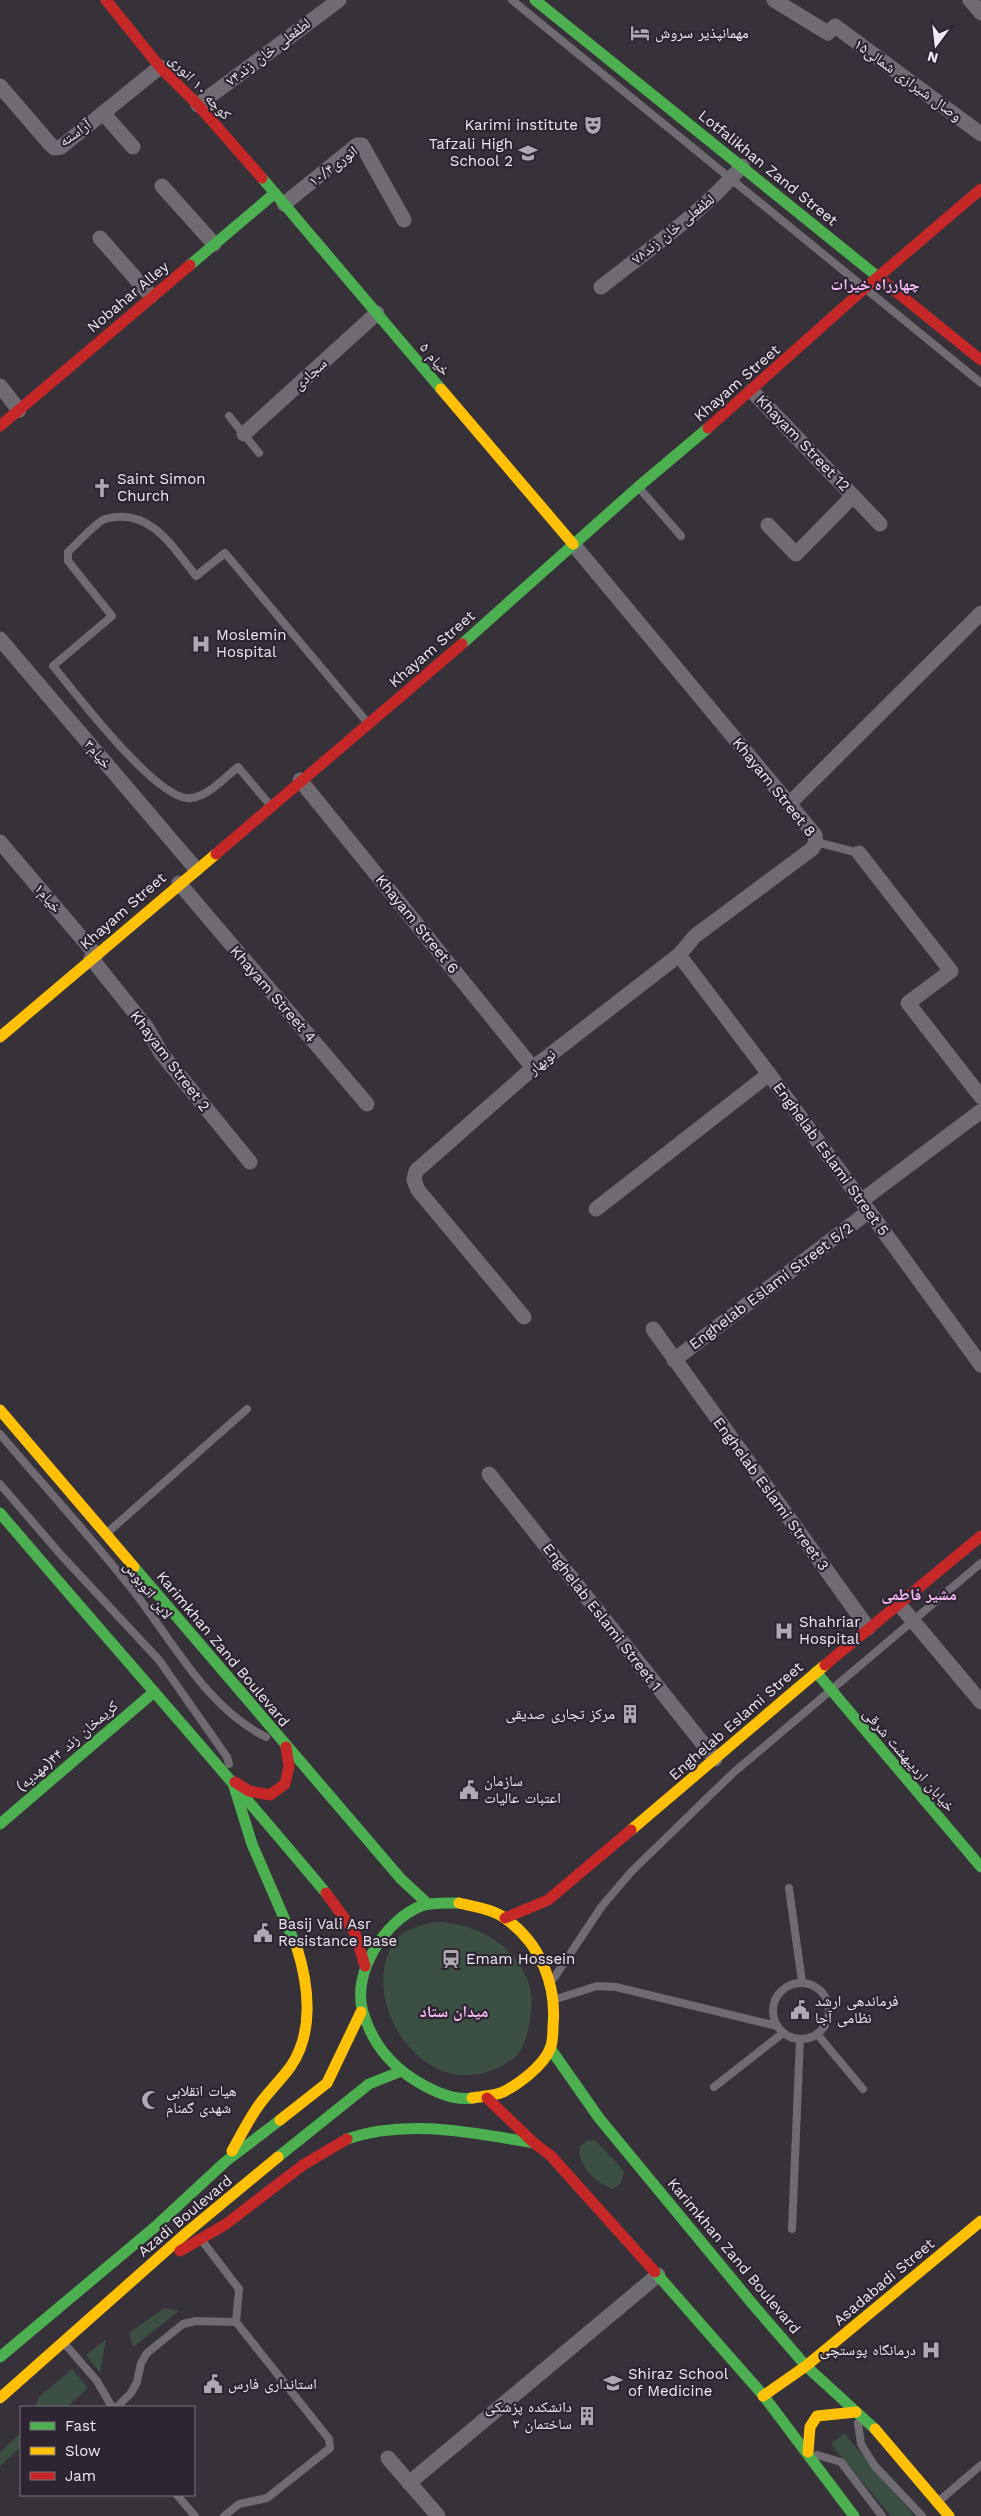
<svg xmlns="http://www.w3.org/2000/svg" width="981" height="2516" font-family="'Work Sans','Noto Naskh Arabic',sans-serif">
<rect width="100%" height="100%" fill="#373239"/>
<g fill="#3b4f43">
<path d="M434,1922C475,1922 519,1945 530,1988C533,1999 531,2014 529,2026C527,2037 522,2053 513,2059C497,2070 479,2077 459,2075C403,2069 360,1986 397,1939C405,1929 422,1925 434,1922Z"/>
<path d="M595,2140L624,2171L621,2183L613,2189C596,2183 576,2165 580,2146L587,2141Z"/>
<path d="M164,2308L179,2311L133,2347L129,2333Z"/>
<path d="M106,2339L100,2373L86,2355Z"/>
<path d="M72,2369L88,2388L67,2407H35L39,2397Z"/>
<path d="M21,2433V2447L0,2466V2452Z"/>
<path d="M844,2433L914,2516H891L831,2444Z"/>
</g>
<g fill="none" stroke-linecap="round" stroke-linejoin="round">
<g stroke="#706a73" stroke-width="8">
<path d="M512,0L981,383"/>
<path d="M229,416L259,453"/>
<path d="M640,489L681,536"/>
<path d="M270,805L238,767C224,778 209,796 191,798C158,803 75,692 53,666L112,616L68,561V552C76,545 96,522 105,519C150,507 172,546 196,576L225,553L367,722"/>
<path d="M816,842L859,853"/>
<path d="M0,1434C45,1487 92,1538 135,1593C174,1643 207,1708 266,1737"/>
<path d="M0,1484L61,1555L159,1660L227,1757L229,1764"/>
<path d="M107,1533L247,1409"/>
<path d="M789,1888L802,1982"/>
<path d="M554,1978L602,1906L632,1871L733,1773L981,1563"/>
<circle cx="801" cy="2011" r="28"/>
<path d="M556,1999L597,1986L616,1987L777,2026"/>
<path d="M817,2034L863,2089"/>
<path d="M714,2087L783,2033"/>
<path d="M792,2229L800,2039"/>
<path d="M203,2242L239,2289L236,2322L329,2439L330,2448L267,2498L239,2504L224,2516"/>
<path d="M64,2343L97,2381L112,2407"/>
<path d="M117,2407L131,2393L137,2382L141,2363L147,2353L183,2324L196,2321L236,2322"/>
<path d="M858,2423L861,2444L874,2465L922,2516"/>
<path d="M817,2455L841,2462L882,2516"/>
<path d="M177,2495L195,2516"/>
<path d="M939,2501L981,2465"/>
</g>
<g stroke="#706a73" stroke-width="15">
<path d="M774,0L828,33L835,26L981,134"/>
<path d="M970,0L981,13"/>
<path d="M0,86L50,144L54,148L61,147L160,67"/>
<path d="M198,105L339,0"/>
<path d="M103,113L133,147"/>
<path d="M162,186L214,244"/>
<path d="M284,204L357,145H362L404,220"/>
<path d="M100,238L151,296"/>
<path d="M601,287C649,249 702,213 742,166"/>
<path d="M0,386L19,410"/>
<path d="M752,391L880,524"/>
<path d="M244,434L377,313"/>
<path d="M768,525L796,554L853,496"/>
<path d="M0,639L196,869"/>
<path d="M300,780L533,1068"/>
<path d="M789,804L981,613"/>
<path d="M0,842L96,955"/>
<path d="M859,853L951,971L908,1003L981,1097"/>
<path d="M179,883L367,1104"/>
<path d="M679,955L769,1074L981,1365"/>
<path d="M91,958L147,1028L161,1053L250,1162"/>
<path d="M861,1201L981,1111"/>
<path d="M596,1209L769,1074"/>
<path d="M524,1317L418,1190L414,1180L416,1171L533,1068L679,955L695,936L812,849L816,842L815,835L573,544"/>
<path d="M653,1329L868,1628"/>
<path d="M674,1360L868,1212"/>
<path d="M489,1474L715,1759"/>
<path d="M898,1603L981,1702"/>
<path d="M388,2458L438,2516"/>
<path d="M409,2483L658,2275"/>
</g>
<g stroke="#4caf50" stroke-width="11">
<path d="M535,0L878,277"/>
<path d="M262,178L441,389"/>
<path d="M190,265L275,193"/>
<path d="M462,644L638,487L708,428"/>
<path d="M0,1513C108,1640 219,1765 326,1893"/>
<path d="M134,1567L401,1879L428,1904"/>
<path d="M816,1672L981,1867"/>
<path d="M233,1783L252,1844L297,1948"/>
<path d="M0,1824L154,1692"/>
<path d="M459,1903C446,1903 433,1902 421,1906C385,1920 351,1974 363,2012C372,2043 391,2066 418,2082C433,2091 455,2101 472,2098"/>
<path d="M550,2048L599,2118L755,2307L806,2366L875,2429"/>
<path d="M347,2139C407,2118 474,2133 534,2143"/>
<path d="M278,2157L369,2084L399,2072"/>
<path d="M655,2272L763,2395L854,2516"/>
<path d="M0,2357L155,2227L225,2162L280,2120"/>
</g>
<g stroke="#ffc107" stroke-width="11">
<path d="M441,389L573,544"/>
<path d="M0,1037L216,854"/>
<path d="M0,1410L134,1567"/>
<path d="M631,1830L825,1665"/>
<path d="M459,1903C475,1907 493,1909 506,1919C540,1943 557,1985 553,2026C553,2033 553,2042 550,2049C543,2066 519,2084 503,2092C494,2096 482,2096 472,2098"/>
<path d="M280,2120L327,2083L361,2012"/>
<path d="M232,2151C241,2135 249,2119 259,2105C269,2091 281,2080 291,2066C314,2032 309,1986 297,1948"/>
<path d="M763,2396L806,2366L981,2221"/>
<path d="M0,2398L185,2234L278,2157"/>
<path d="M875,2429L949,2516"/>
<path d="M808,2452L810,2427L817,2416L856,2412"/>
</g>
<g stroke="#c62828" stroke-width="11">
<path d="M106,0L160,67L198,105L262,178"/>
<path d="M878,277L981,360"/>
<path d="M0,426L190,265"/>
<path d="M708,428L865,288L981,189"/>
<path d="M216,854L462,644"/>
<path d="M825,1665L981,1536"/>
<path d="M235,1782L249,1791L270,1795L285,1784L289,1766L286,1747"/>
<path d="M326,1893L355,1933L365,1966"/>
<path d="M505,1918L548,1900L631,1830"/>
<path d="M487,2098L534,2143L551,2156L655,2272"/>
<path d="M180,2251L226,2224L303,2165L347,2139"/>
</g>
</g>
<defs>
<g id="hotel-bare" transform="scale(1.5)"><path d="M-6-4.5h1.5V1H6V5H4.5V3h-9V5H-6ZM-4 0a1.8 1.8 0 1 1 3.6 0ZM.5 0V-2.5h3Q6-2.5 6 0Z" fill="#aea9b1" stroke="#2e2532" stroke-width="2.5" paint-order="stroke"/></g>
<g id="theatre-bare" transform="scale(1.5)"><path d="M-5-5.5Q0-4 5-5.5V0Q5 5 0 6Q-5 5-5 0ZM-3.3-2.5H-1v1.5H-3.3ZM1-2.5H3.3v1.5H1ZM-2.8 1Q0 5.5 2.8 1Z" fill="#aea9b1" stroke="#2e2532" stroke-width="2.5" paint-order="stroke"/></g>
<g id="school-bare" transform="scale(1.5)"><path d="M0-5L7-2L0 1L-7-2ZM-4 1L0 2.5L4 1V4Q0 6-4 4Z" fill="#aea9b1" stroke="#2e2532" stroke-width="2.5" paint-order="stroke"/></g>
<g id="church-bare" transform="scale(1.5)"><path d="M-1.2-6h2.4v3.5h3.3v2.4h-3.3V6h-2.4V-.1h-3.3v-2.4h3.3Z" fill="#aea9b1" stroke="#2e2532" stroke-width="2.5" paint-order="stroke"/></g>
<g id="hospital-bare" transform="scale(1.5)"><path d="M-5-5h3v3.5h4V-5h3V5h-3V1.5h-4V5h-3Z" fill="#aea9b1" stroke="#2e2532" stroke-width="2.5" paint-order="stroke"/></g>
<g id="building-bare" transform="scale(1.5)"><path d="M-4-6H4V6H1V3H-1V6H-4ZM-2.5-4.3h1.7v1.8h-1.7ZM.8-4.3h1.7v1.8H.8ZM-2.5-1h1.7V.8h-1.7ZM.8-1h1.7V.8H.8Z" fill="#aea9b1" stroke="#2e2532" stroke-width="2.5" paint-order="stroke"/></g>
<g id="civic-bare" transform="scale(1.5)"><path d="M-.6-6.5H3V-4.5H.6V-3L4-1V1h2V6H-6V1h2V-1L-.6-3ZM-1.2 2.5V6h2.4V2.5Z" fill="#aea9b1" stroke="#2e2532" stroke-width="2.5" paint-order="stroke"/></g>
<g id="station-bare" transform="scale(1.5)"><path d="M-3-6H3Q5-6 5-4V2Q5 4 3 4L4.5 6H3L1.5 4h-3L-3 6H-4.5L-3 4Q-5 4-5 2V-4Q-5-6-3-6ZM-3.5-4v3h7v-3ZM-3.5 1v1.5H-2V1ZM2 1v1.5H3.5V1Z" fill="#aea9b1" stroke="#2e2532" stroke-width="2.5" paint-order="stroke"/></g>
<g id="mosque-bare" transform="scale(1.5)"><path d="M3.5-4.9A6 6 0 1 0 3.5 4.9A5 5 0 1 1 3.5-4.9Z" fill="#aea9b1" stroke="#2e2532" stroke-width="2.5" paint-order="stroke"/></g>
<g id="university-bare" transform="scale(1.5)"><path d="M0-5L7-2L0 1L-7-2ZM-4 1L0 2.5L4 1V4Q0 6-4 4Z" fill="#aea9b1" stroke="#2e2532" stroke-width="2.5" paint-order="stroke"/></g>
</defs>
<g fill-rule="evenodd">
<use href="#hotel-bare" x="640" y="33"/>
<use href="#theatre-bare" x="593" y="125"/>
<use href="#school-bare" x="528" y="153"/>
<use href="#church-bare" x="102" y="488"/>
<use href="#hospital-bare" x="201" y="644"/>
<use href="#hospital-bare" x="784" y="1631"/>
<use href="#building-bare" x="630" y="1714"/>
<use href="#civic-bare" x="469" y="1790"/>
<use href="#civic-bare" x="263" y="1933"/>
<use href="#station-bare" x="451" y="1959"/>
<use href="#civic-bare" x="800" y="2010"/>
<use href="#mosque-bare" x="151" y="2100"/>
<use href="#hospital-bare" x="931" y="2350"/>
<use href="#university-bare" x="613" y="2383"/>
<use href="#civic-bare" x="213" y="2384"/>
<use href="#building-bare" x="587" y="2416"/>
</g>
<g text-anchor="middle" stroke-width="4.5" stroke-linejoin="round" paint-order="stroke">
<g font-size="15" fill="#eee9f1" stroke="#2e2532" text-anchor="start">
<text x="655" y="38">مهمانپذیر سروش</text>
<text x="578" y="130" text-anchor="end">Karimi institute</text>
<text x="513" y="149" text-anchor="end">Tafzali High<tspan x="513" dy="17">School 2</tspan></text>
<text x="117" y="484">Saint Simon<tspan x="117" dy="17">Church</tspan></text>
<text x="216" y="640">Moslemin<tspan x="216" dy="17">Hospital</tspan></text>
<text x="799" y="1627">Shahriar<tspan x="799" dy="17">Hospital</tspan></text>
<text x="615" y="1719" text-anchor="end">مرکز تجاری صدیقی</text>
<text x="484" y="1786">سازمان<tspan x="484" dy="17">اعتبات عالیات</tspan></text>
<text x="278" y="1929">Basij Vali Asr<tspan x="278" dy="17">Resistance Base</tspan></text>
<text x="466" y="1964">Emam Hossein</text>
<text x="815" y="2006">فرماندهی ارشد<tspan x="815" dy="17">نظامی آجا</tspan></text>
<text x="166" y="2096">هیات انقلابی<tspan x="166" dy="17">شهدی گمنام</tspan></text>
<text x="916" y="2355" text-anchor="end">درمانگاه پوستچی</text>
<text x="628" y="2379">Shiraz School<tspan x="628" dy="17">of Medicine</tspan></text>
<text x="228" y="2389">استانداری فارس</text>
<text x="572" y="2412" text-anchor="end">دانشکده پزشکی<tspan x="572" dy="17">ساختمان ۳</tspan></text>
</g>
<g font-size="15" fill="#eee9f1" stroke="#2e2532">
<text transform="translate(268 52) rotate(-37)" y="5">لطفعلی خان زند۷۴</text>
<text transform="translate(908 80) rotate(36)" y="5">وصال شیرازی شمالی۱۵</text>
<text transform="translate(200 87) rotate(47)" y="5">کوچه ۱۰ انوری</text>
<text transform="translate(75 133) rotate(-35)" y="5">آراسته</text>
<text transform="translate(333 166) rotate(-37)" y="5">انوری۱۰/۴</text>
<text transform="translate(768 168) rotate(39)" y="5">Lotfalikhan Zand Street</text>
<text transform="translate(673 229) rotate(-39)" y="5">لطفعلی خان زند۷۸</text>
<text transform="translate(128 297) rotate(-40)" y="5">Nobahar Alley</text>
<text transform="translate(435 359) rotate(50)" y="5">۵ خیام</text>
<text transform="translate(310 374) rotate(-42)" y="5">سجادی</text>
<text transform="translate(737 383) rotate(-41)" y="5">Khayam Street</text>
<text transform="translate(803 443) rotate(46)" y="5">Khayam Street 12</text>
<text transform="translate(432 649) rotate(-41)" y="5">Khayam Street</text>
<text transform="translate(98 754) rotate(50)" y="5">خیام۳</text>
<text transform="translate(774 787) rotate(51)" y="5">Khayam Street 8</text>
<text transform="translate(48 898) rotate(50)" y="5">۱خیام</text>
<text transform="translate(123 911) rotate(-41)" y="5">Khayam Street</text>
<text transform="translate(417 924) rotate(51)" y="5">Khayam Street 6</text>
<text transform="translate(273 994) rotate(49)" y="5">Khayam Street 4</text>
<text transform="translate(170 1061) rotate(53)" y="5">Khayam Street 2</text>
<text transform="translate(542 1062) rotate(-39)" y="5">نوبهار</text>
<text transform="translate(831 1159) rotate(54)" y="5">Enghelab Eslami Street 5</text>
<text transform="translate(771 1286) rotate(-37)" y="5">Enghelab Eslami Street 5/2</text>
<text transform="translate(771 1494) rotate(54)" y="5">Enghelab Eslami Street 3</text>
<text transform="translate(148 1590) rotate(52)" y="5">لاین اتوبوس</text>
<text transform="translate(602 1617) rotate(52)" y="5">Enghelab Eslami Street 1</text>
<text transform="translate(223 1649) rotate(50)" y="5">Karimkhan Zand Boulevard</text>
<text transform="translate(736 1721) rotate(-41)" y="5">Enghelab Eslami Street</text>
<text transform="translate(67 1746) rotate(-41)" y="5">کریمخان زند ۴۴(مهدیه)</text>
<text transform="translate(909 1760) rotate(49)" y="5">خیابان اردیبهشت شرقی</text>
<text transform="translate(185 2216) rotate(-40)" y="5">Azadi Boulevard</text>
<text transform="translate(734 2256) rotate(50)" y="5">Karimkhan Zand Boulevard</text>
<text transform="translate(884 2282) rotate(-40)" y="5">Asadabadi Street</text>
</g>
<g font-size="16" font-weight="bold" fill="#f3b8f1" stroke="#2e2532">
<text x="875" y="290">چهارراه خیرات</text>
<text x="919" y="1600">مشیر فاطمی</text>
<text x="454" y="2017">میدان ستاد</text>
</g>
</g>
<rect x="20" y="2406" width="175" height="90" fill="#2e2532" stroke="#7b737e"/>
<rect x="30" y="2422" width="25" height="8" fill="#4caf50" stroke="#7b737e"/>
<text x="65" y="2431" font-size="15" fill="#eee9f1">Fast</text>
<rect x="30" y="2447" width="25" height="8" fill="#ffc107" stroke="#7b737e"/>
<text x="65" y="2456" font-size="15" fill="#eee9f1">Slow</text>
<rect x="30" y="2472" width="25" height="8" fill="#c62828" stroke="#7b737e"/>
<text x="65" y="2481" font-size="15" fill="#eee9f1">Jam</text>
<g transform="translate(936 45) rotate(195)" stroke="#2e2532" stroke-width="4" paint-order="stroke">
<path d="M0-4L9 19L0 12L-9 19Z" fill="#eee9f1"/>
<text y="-8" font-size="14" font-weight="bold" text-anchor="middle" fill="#eee9f1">N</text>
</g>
</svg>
